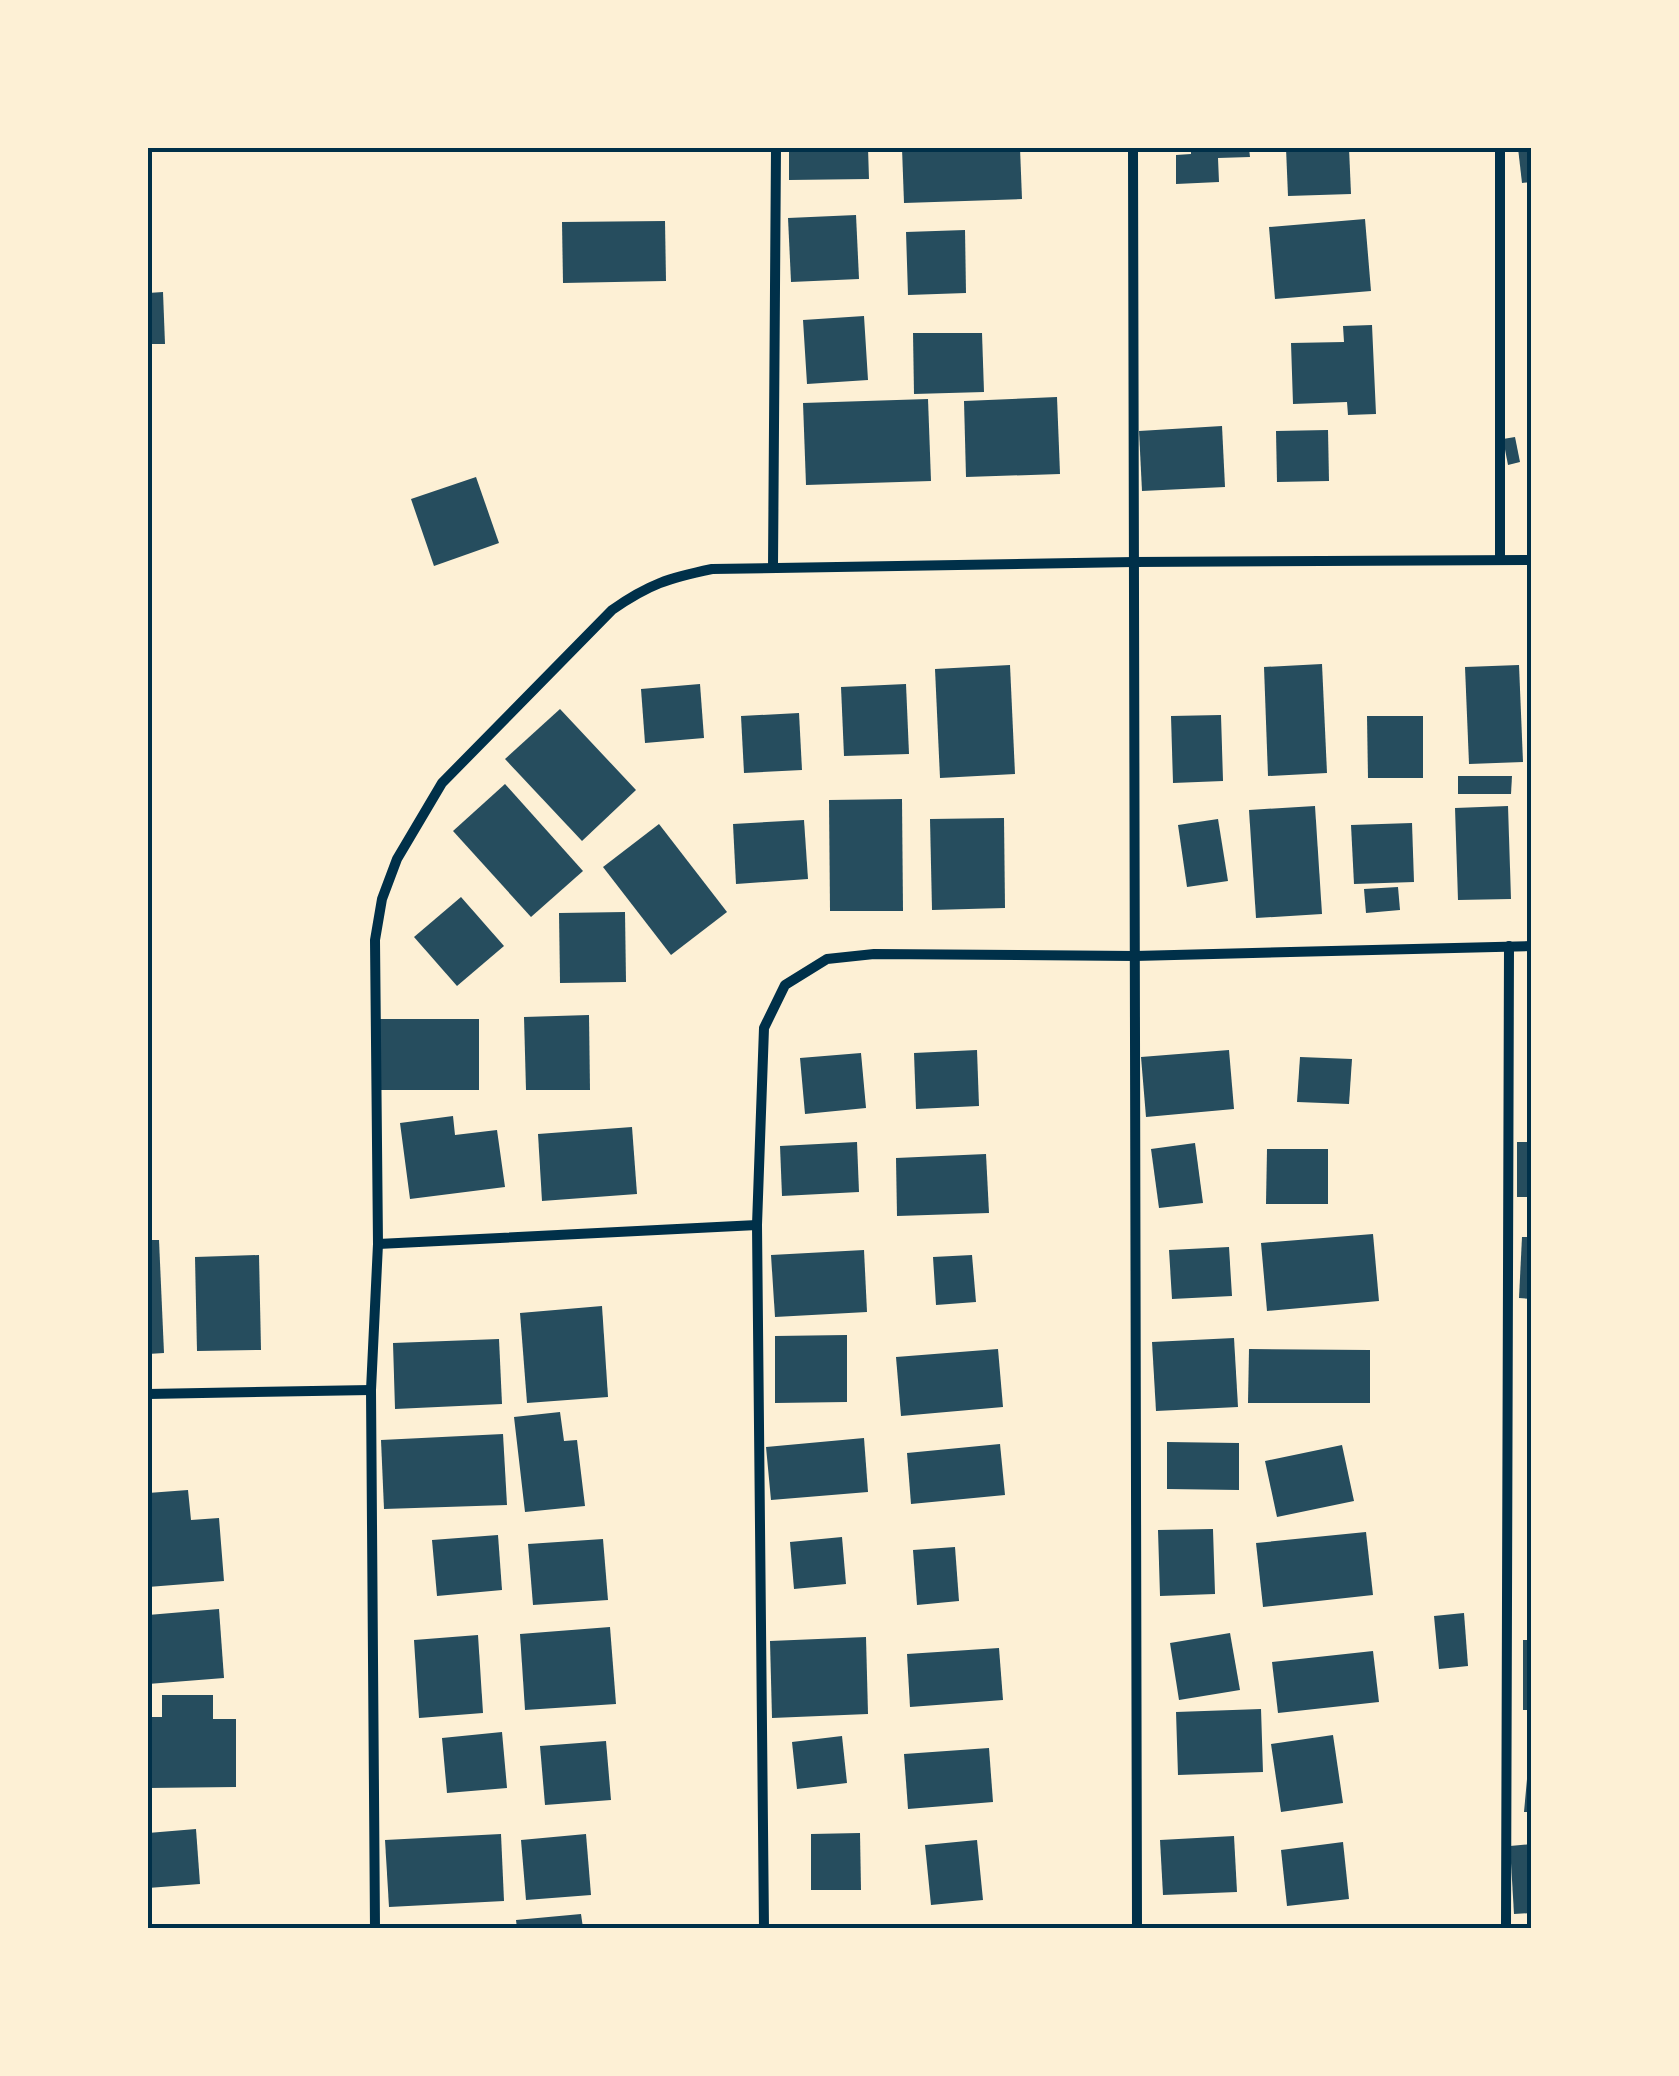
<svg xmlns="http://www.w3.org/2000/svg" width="1679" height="2076" font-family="'Fira Sans',sans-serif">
<rect width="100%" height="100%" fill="#fdf0d5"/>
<g fill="#264d5e">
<path d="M789,148H868L869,179L789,180Z"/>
<path d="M902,148H1020L1022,199L904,203Z"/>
<path d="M1191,148H1249L1250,157L1218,158L1219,182L1176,184V155L1191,154Z"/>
<path d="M1286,148H1349L1351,194L1288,196Z"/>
<path d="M1518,148H1532V182L1522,183Z"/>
<path d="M856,215L859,279L791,282L788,218Z"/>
<path d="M1365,219L1371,291L1275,299L1269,227Z"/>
<path d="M665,221L666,281L563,283L562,222Z"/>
<path d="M965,230L966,293L908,295L906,232Z"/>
<path d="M163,292L165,344H148V293Z"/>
<path d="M864,316L868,380L807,384L803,320Z"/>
<path d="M1372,325L1376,414L1348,415L1347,402L1293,404L1291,343L1344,342L1343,326Z"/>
<path d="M913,333H982L984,392L914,394Z"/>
<path d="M1057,397L1060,474L966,477L964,401Z"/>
<path d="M928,399L931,481L806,485L803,403Z"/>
<path d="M1222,426L1225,487L1142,491L1139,431Z"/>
<path d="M1328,430L1329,481L1277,482L1276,431Z"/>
<path d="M1515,437L1520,462L1508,465L1503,439Z"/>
<path d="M476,477L499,543L434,566L411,499Z"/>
<path d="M1322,664L1327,773L1268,776L1264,667Z"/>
<path d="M1010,665L1015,774L940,778L935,669Z"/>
<path d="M1519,665L1523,762L1469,764L1465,667Z"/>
<path d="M700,684L704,738L645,743L641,689Z"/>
<path d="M906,684L909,754L844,756L841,687Z"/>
<path d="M560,709L636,790L582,841L505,759Z"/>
<path d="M799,713L802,770L744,773L741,716Z"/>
<path d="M1221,715L1223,781L1173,783L1171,716Z"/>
<path d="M1367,716H1423V778H1368Z"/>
<path d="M1458,776H1512L1511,794H1458Z"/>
<path d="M505,784L583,871L531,917L453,831Z"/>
<path d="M902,799L903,911H830L829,800Z"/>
<path d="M1315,806L1322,914L1256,918L1249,810Z"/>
<path d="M1508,806L1511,899L1458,900L1455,808Z"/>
<path d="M1004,818L1005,908L932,910L930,819Z"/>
<path d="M1218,819L1228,881L1187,887L1178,825Z"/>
<path d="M804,820L808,879L736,884L733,824Z"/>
<path d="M1412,823L1414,882L1354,884L1351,825Z"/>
<path d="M659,824L727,912L671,955L603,867Z"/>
<path d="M1398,887L1400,910L1366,913L1364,889Z"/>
<path d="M461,897L504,946L457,986L414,937Z"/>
<path d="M625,912L626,982L560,983L559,913Z"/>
<path d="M589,1015L590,1090H526L524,1017Z"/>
<rect x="379" y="1019" width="100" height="71"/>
<path d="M977,1050L979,1106L916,1109L914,1053Z"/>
<path d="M1229,1050L1234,1109L1146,1117L1141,1057Z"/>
<path d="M861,1053L866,1108L805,1114L800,1058Z"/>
<path d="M1300,1057L1352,1059L1349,1104L1297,1102Z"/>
<path d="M453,1116L455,1135L497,1130L505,1187L410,1199L400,1123Z"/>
<path d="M632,1127L637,1194L542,1201L538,1134Z"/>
<path d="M857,1142L859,1192L782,1196L780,1146Z"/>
<rect x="1517" y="1142" width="15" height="55"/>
<path d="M1195,1143L1203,1203L1159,1208L1151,1149Z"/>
<path d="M1267,1149H1328V1204H1266Z"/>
<path d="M986,1154L989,1213L897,1216L896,1158Z"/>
<path d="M1373,1234L1379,1301L1267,1311L1261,1243Z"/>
<path d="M1522,1237H1532V1299L1519,1298Z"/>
<path d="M148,1240H159L164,1353L148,1354Z"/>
<path d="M1229,1247L1232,1296L1172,1299L1169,1250Z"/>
<path d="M864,1250L867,1312L775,1317L771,1255Z"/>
<path d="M259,1255L261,1350L197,1351L195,1257Z"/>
<path d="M972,1255L976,1302L936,1305L933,1257Z"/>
<path d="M602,1306L608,1397L527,1403L520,1313Z"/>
<path d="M847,1335V1402L775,1403V1336Z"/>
<path d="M1234,1338L1238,1407L1156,1411L1152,1342Z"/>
<path d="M499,1339L502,1404L395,1409L393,1343Z"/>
<path d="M998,1349L1003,1407L901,1416L896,1357Z"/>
<path d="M1249,1349L1370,1350V1403H1248Z"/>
<path d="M560,1412L564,1441L577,1440L585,1506L525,1512L514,1417Z"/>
<path d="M503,1434L507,1505L384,1509L381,1440Z"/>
<path d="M864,1438L868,1492L771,1500L766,1447Z"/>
<path d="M1167,1442L1239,1443V1490L1167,1489Z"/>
<path d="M1000,1444L1005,1495L911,1504L907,1453Z"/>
<path d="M1342,1445L1354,1501L1277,1517L1265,1461Z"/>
<path d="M188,1490L191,1520L219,1518L224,1581L148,1587V1493Z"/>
<path d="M1213,1529L1215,1594L1160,1596L1158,1530Z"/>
<path d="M1366,1532L1373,1595L1263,1607L1256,1543Z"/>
<path d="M498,1535L502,1590L437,1596L432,1540Z"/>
<path d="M842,1537L846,1584L794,1589L790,1542Z"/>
<path d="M603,1539L608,1600L533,1605L528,1544Z"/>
<path d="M955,1547L959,1601L917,1605L913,1550Z"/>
<path d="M219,1609L224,1678L148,1684V1615Z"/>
<path d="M1464,1613L1468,1666L1439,1669L1434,1616Z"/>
<path d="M610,1627L616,1704L525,1710L520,1634Z"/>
<path d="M1230,1633L1240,1690L1179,1700L1170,1643Z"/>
<path d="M478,1635L483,1713L419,1718L414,1640Z"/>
<path d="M866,1637L868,1714L772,1718L770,1641Z"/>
<rect x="1523" y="1640" width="9" height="70"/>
<path d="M999,1648L1003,1700L910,1707L907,1654Z"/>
<path d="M1373,1651L1379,1702L1278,1713L1272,1662Z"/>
<path d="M162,1695H213V1719H236V1787L148,1788V1717H162Z"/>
<path d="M1261,1709L1263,1772L1178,1775L1176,1712Z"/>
<path d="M502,1732L507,1788L447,1793L442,1738Z"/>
<path d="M1333,1735L1343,1803L1281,1812L1271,1744Z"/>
<path d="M842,1736L847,1783L797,1789L792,1742Z"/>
<path d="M606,1741L611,1800L545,1805L540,1746Z"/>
<path d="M989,1748L993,1802L908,1809L904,1754Z"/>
<path d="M1529,1757H1532V1812H1524Z"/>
<path d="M196,1829L200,1884L148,1888V1833Z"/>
<path d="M860,1833L861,1890H811V1834Z"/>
<path d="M501,1834L504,1901L389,1907L385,1840Z"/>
<path d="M586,1834L591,1895L526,1900L521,1840Z"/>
<path d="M1234,1836L1237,1892L1163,1895L1160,1840Z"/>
<path d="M977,1840L983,1900L931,1905L925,1845Z"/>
<path d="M1343,1842L1349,1899L1287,1906L1281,1850Z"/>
<path d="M1532,1844V1913L1514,1914L1510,1846Z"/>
<path d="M581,1914L583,1928H517L516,1920Z"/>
</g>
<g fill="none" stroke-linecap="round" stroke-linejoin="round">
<g stroke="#003049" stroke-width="10">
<path d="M1133,148L1137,1928"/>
<path d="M1500,148V559"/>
<path d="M773,567L776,148"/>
<path d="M378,1244L757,1225"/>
<path d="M148,1394L371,1390"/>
<path d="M375,1928L371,1390L378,1244L375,940L382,899L397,859L442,783L612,610C649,584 669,578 712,569L1134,562L1532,560"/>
<path d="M764,1928L757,1225L764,1028L785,985L827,959L874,954L1135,956L1532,946"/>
<path d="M1506,1928L1509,946"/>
</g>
</g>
<rect width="1679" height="2076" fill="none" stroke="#fdf0d5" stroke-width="300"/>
<rect x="150" y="150" width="1379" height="1776" fill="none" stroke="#003049" stroke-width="4"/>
</svg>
